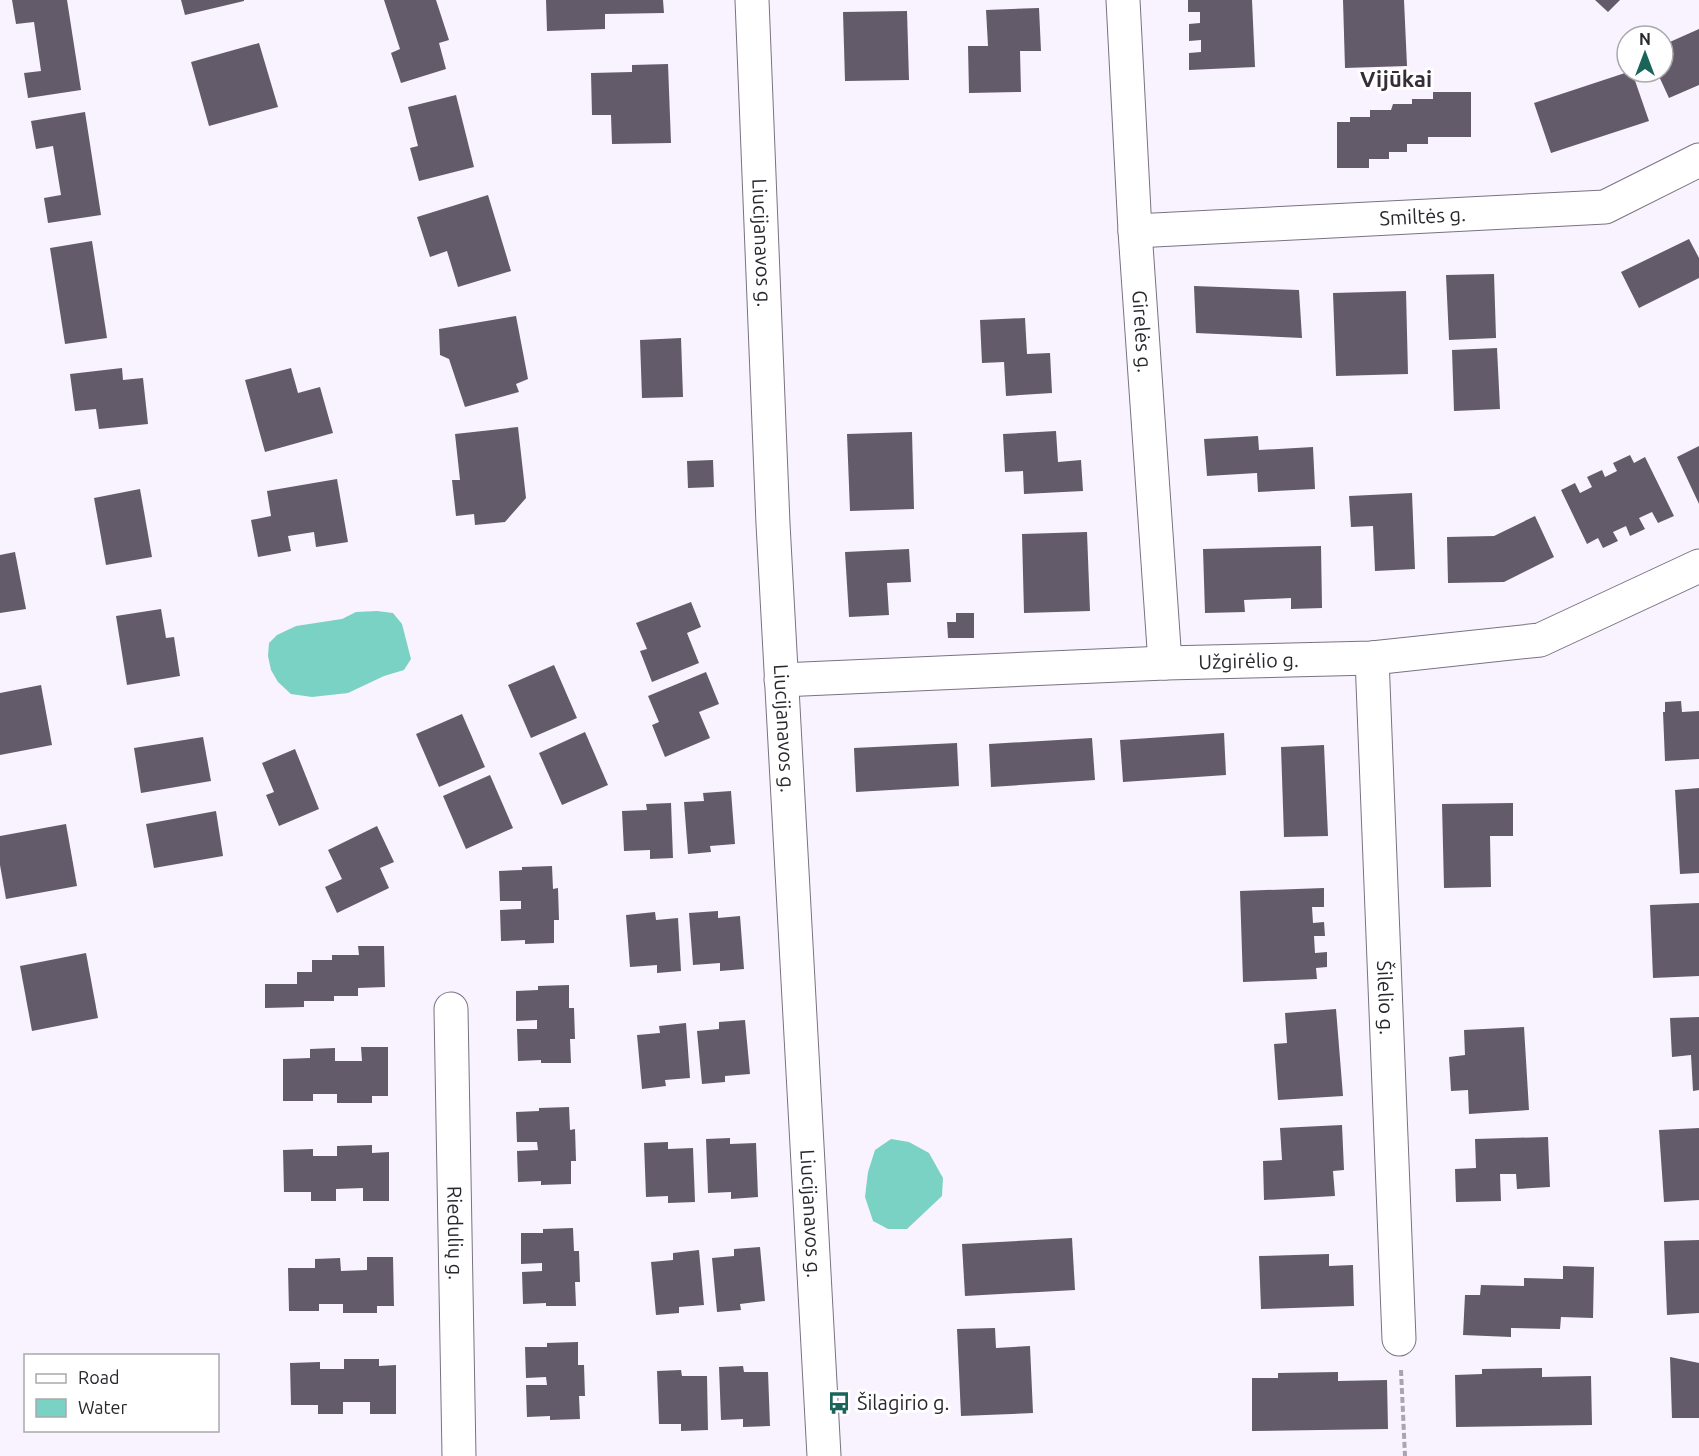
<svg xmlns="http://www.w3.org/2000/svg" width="1699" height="1456" font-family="Ubuntu,sans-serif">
<rect width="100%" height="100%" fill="#f9f2ff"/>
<g fill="#7ad2c4">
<path d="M377,611L393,613L402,624L411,659L404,670L384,676L348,693L312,697L291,694L278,682L271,670L268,656L269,643L277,635L296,626L342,619L356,612Z"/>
<path d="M891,1139L909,1142L929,1153L943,1178L942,1196L907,1229H888L873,1221L865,1197L868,1172L875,1150Z"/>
</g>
<g fill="#635b69">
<path d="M12,0H67L81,90L28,98L24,73L41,71L34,22L16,24Z"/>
<path d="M181,0H244V1L185,15Z"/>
<path d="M384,0H436L449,40L439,43L446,69L401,83L391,53L400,49Z"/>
<path d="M546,0H663L664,13L605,14V29L547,31Z"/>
<path d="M1188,0H1252L1255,67L1189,70V53L1201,52V40L1189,41V24L1200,23V12H1188Z"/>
<path d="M1343,0H1404L1407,66L1345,68Z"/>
<path d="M1595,0H1620L1608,12Z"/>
<path d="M1039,8L1041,51H1020L1021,92L969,93L968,46H988L986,10Z"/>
<path d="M907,11L909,80L845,81L843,12Z"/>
<path d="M1699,29V85L1669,98L1657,72H1663V45Z"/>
<path d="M259,43L278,107L209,126L191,62Z"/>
<path d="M668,64L671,143L612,144L611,115H592L591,73L632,72V65Z"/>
<path d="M1628,72H1632L1649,121L1551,153L1534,103Z"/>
<path d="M1433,92H1471V137H1428V144H1407V152H1389V159H1369V168H1337V122H1350V117H1370V110H1391L1393,104H1412V99H1433Z"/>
<path d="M456,95L474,167L419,181L410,148L418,146L408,107Z"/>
<path d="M85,112L101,215L48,223L44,198L61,195L53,146L36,149L31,121Z"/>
<path d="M488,195L511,271L458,287L447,251L430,257L417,217Z"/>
<path d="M1689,239L1699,258V278L1639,308L1621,272Z"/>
<path d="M92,241L107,338L65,344L50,248Z"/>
<path d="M1494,274L1496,338L1449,340L1446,275Z"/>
<path d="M1194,286L1299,290L1302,338L1196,333Z"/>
<path d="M1406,291L1408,374L1336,376L1333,293Z"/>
<path d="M516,316L528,379L516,384L519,392L465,407L449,359L440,355L439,329Z"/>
<path d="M1025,318L1027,354L1050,353L1052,393L1006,396L1004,362L982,363L980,320Z"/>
<path d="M681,338L683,397L642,398L640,340Z"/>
<path d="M1497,348L1500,409L1454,411L1452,350Z"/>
<path d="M122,368L123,380L143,378L148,424L99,429L96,409L75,411L70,374Z"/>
<path d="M291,368L298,393L320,387L333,433L265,452L245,380Z"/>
<path d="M518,427L526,498L505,522L475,525L474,514L456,516L452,480H460L455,434Z"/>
<path d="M1056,431L1058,462L1081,460L1083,491L1024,494L1023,471L1005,472L1003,434Z"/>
<path d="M912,432L914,509L850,511L847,434Z"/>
<path d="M1258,436L1259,450L1313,447L1315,489L1258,492L1257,473L1207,476L1204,439Z"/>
<path d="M1699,446V504L1677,457Z"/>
<path d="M1630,455L1634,463L1645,457L1674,516L1658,523L1652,512L1639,518L1645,529L1630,536L1626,526L1613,532L1618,541L1603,548L1598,538L1587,544L1561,490L1575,483L1580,493L1592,487L1587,477L1602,470L1605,477L1617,471L1613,463Z"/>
<path d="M713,460L714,487L688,488L687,461Z"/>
<path d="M337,479L348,542L316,547L314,532L288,536L291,551L258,557L251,520L271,516L267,491Z"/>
<path d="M140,489L152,557L106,565L94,498Z"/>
<path d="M1412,493L1415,569L1375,571L1373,526L1351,527L1349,496Z"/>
<path d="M1535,516L1554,557L1504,582L1448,583L1447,537L1494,536Z"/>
<path d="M1087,532L1090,611L1024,613L1022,534Z"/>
<path d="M1321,546L1322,608L1291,609V598L1244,600L1245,612L1205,613L1203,549Z"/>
<path d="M909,549L911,582L887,583L889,615L849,617L845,552Z"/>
<path d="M15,552L26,609L0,613V555Z"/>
<path d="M691,602L701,627L687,633L699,663L652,682L640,651L647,649L636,623Z"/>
<path d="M161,609L166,638L174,637L180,676L127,685L116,616Z"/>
<path d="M956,613H974V638H948L947,622H956Z"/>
<path d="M554,665L577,718L531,738L508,685Z"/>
<path d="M706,672L719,704L699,712L710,738L665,757L652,725L659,722L648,696Z"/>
<path d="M41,685L52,745L0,755V693Z"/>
<path d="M1681,701L1682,712L1699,711V759L1665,761L1663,712H1665V702Z"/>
<path d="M462,714L485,767L439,787L416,734Z"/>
<path d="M585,732L608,785L562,805L539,753Z"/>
<path d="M1224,733L1226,775L1123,782L1120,740Z"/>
<path d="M203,737L211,781L141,793L134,748Z"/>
<path d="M1092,738L1095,780L991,787L989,744Z"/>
<path d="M957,743L959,786L856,792L854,748Z"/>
<path d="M1324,745L1328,836L1284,837L1281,747Z"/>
<path d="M295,749L319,809L279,826L266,795L274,792L262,763Z"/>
<path d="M490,775L513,828L466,849L443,796Z"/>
<path d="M1699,788V873L1680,874L1675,790Z"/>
<path d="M731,791L735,844L710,846L711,852L688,854L684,802L704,801L703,793Z"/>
<path d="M671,803L673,858L650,859V850L624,851L622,811L647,810L646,804Z"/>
<path d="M1513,803V836H1490L1491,887L1444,888L1442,804Z"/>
<path d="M216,811L223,856L154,868L146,824Z"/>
<path d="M66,824L77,886L6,899L0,865V836Z"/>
<path d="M377,826L394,862L380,868L389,888L337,913L325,887L342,879L328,850Z"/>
<path d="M552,866L553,889L558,888L559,920H554V943L525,944V940L501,941L500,910L521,909V901H500L499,871L522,870V867Z"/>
<path d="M1324,888V907H1312L1313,923L1324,922L1325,936H1314L1315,953L1327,952V967L1316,968L1317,979L1243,982L1240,891Z"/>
<path d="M1699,903V976L1653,978L1650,905Z"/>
<path d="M718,911V918L740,916L744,969L720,971V963L693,965L689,913Z"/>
<path d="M655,912L656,920L678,918L681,971L657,973V965L630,967L626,915Z"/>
<path d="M358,946H384L385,987L358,988V996H334V1001H304V1007L265,1008V984H297V972H312V960H332V955H359Z"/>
<path d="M86,953L98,1018L32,1031L20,966Z"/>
<path d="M569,985V1008H574L575,1039H570L571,1063H541V1060L518,1061L517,1029H537V1020L516,1021V991L538,990V986Z"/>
<path d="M1336,1009L1343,1096L1278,1100L1274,1044L1287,1043L1285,1013Z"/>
<path d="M1699,1017V1090L1693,1091L1691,1055L1672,1057L1670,1018Z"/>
<path d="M745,1020L750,1074L725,1076V1082L702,1084L697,1031L719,1029V1022Z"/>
<path d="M686,1023L690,1078L665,1080L666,1086L642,1089L637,1035L660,1033L659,1026Z"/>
<path d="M1524,1027L1529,1110L1469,1114L1468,1090L1451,1091L1449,1057L1465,1055L1464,1030Z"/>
<path d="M361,1047H388V1096H372V1103H337V1094H313V1101H283V1059L310,1058V1049L335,1048V1061H362Z"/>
<path d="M569,1107L570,1130L575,1129L576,1161H571V1184L541,1185V1181L518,1182L517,1151L538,1150L537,1142H517L516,1112L539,1111V1108Z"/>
<path d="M1342,1125L1344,1170L1333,1171L1335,1196L1264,1200L1263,1161L1282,1160L1280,1128Z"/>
<path d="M1699,1128V1200L1664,1202L1659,1130Z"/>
<path d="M1548,1137L1550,1187L1517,1189L1516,1174H1500L1501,1201L1456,1202L1455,1169L1476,1168L1475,1139Z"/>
<path d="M730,1138V1144L756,1143L758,1197L731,1199V1192L708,1193L706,1139Z"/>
<path d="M668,1142V1149L693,1148L695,1202L668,1203V1196L646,1197L644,1143Z"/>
<path d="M372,1145V1153L389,1152V1201H363V1188L336,1189V1201H311V1192H284L283,1150L313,1149V1156H337V1146Z"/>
<path d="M573,1228L574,1251H579L580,1282H575L576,1306H546V1303L523,1304L522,1272L542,1271V1263L521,1264V1233H543V1229Z"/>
<path d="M1072,1238L1075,1290L965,1296L962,1244Z"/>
<path d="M1699,1240V1313L1667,1315L1664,1241Z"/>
<path d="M760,1247L765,1301L740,1304L741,1310L717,1312L712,1258L734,1256V1249Z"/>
<path d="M699,1250L704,1305L679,1307V1313L656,1315L651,1262L673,1260V1253Z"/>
<path d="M1329,1254V1266L1353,1265L1354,1306L1261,1309L1259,1256Z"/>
<path d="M367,1257H393L394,1306H377V1313H343V1304H319V1311H289L288,1268H315V1259L340,1258L341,1271L367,1270Z"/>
<path d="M1563,1266L1594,1267L1593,1318L1561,1317L1560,1329L1511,1328V1337L1463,1335L1465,1295H1480L1481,1285L1524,1286V1278L1563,1279Z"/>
<path d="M995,1328L996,1348L1030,1346L1033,1413L961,1416L957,1329Z"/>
<path d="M578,1342V1365H584L585,1396H579L580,1419L550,1420V1416L527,1417L526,1385H547L546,1377L526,1378L525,1347H547V1343Z"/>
<path d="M1670,1357L1699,1363V1418H1672Z"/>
<path d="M344,1359H379V1366L396,1365V1414H370V1402H343V1414H318V1405H291L290,1363L320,1362V1369H344Z"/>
<path d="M743,1366L744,1372H768L770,1426L743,1427V1419L721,1420L719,1367Z"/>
<path d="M1542,1368V1377L1591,1376L1592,1425L1456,1427L1455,1375L1482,1374V1369Z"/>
<path d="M681,1370L682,1376H707L708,1430L681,1431V1424H659L657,1371Z"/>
<path d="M1338,1372V1381L1387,1380L1388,1429L1252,1431V1378H1278V1373Z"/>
</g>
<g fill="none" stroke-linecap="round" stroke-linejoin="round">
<g stroke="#7a7280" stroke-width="35">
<g id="minor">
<path id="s1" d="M752,0L773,524L824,1456"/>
<path id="s2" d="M1123,0L1135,231L1165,663"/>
<path id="s3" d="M1135,231L1605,207L1699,160"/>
<path id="s4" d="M1372,658L1399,1339"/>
<path id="s5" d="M781,680L1165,663L1372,658L1540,640L1699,566"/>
<path id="s6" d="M451,1009L459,1456"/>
</g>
</g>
<path stroke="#a9a4ae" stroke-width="4" stroke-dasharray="6 3" stroke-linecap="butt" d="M1401,1370L1405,1456"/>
<use href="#minor" stroke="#fff" stroke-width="33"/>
</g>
<defs>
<g id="bus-bare" transform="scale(1.8)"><path d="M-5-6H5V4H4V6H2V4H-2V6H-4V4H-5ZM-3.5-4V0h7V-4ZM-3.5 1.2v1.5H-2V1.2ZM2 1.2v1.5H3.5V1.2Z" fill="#1b645a" stroke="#fff" stroke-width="2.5" paint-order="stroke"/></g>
</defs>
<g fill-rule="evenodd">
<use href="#bus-bare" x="839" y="1403"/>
</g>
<g text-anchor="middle" stroke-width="6" stroke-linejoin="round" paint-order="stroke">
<g font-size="20" fill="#2a272d" stroke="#fff">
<text dy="7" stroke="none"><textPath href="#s3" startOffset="288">Smiltės g.</textPath></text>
<text dy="7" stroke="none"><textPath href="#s1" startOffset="243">Liucijanavos g.</textPath></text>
<text dy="7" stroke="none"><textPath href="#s2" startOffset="332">Girelės g.</textPath></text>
<text dy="7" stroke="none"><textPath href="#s5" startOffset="468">Užgirėlio g.</textPath></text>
<text dy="7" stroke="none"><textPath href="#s1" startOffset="729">Liucijanavos g.</textPath></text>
<text dy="7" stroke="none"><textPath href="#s4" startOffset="340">Šilelio g.</textPath></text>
<text dy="7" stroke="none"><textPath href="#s1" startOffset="1215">Liucijanavos g.</textPath></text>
<text dy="7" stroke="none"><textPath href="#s6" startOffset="224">Riedulių g.</textPath></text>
</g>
<g font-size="20" fill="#2a272d" stroke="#fff" text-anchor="start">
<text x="857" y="1410">Šilagirio g.</text>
</g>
<g font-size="22" font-weight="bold" fill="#352e3a" stroke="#fff">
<text x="1396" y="87">Vijūkai</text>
</g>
</g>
<rect x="24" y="1354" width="195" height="78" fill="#ffffff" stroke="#aaa9ab" stroke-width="1.5"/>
<rect x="36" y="1374" width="30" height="9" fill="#ffffff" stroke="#aaa9ab" stroke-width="1.5"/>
<text x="78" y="1384" font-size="18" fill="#2a272d">Road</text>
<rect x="36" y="1399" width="30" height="18" fill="#7ad2c4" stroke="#aaa9ab" stroke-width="1.5"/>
<text x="78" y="1414" font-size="18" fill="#2a272d">Water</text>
<g transform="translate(1645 54)"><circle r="28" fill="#ffffff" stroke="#aaa9ab" stroke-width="1.5"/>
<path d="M0-4.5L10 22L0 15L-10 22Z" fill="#1b645a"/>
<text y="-9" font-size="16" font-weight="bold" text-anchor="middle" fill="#2a272d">N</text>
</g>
</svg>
